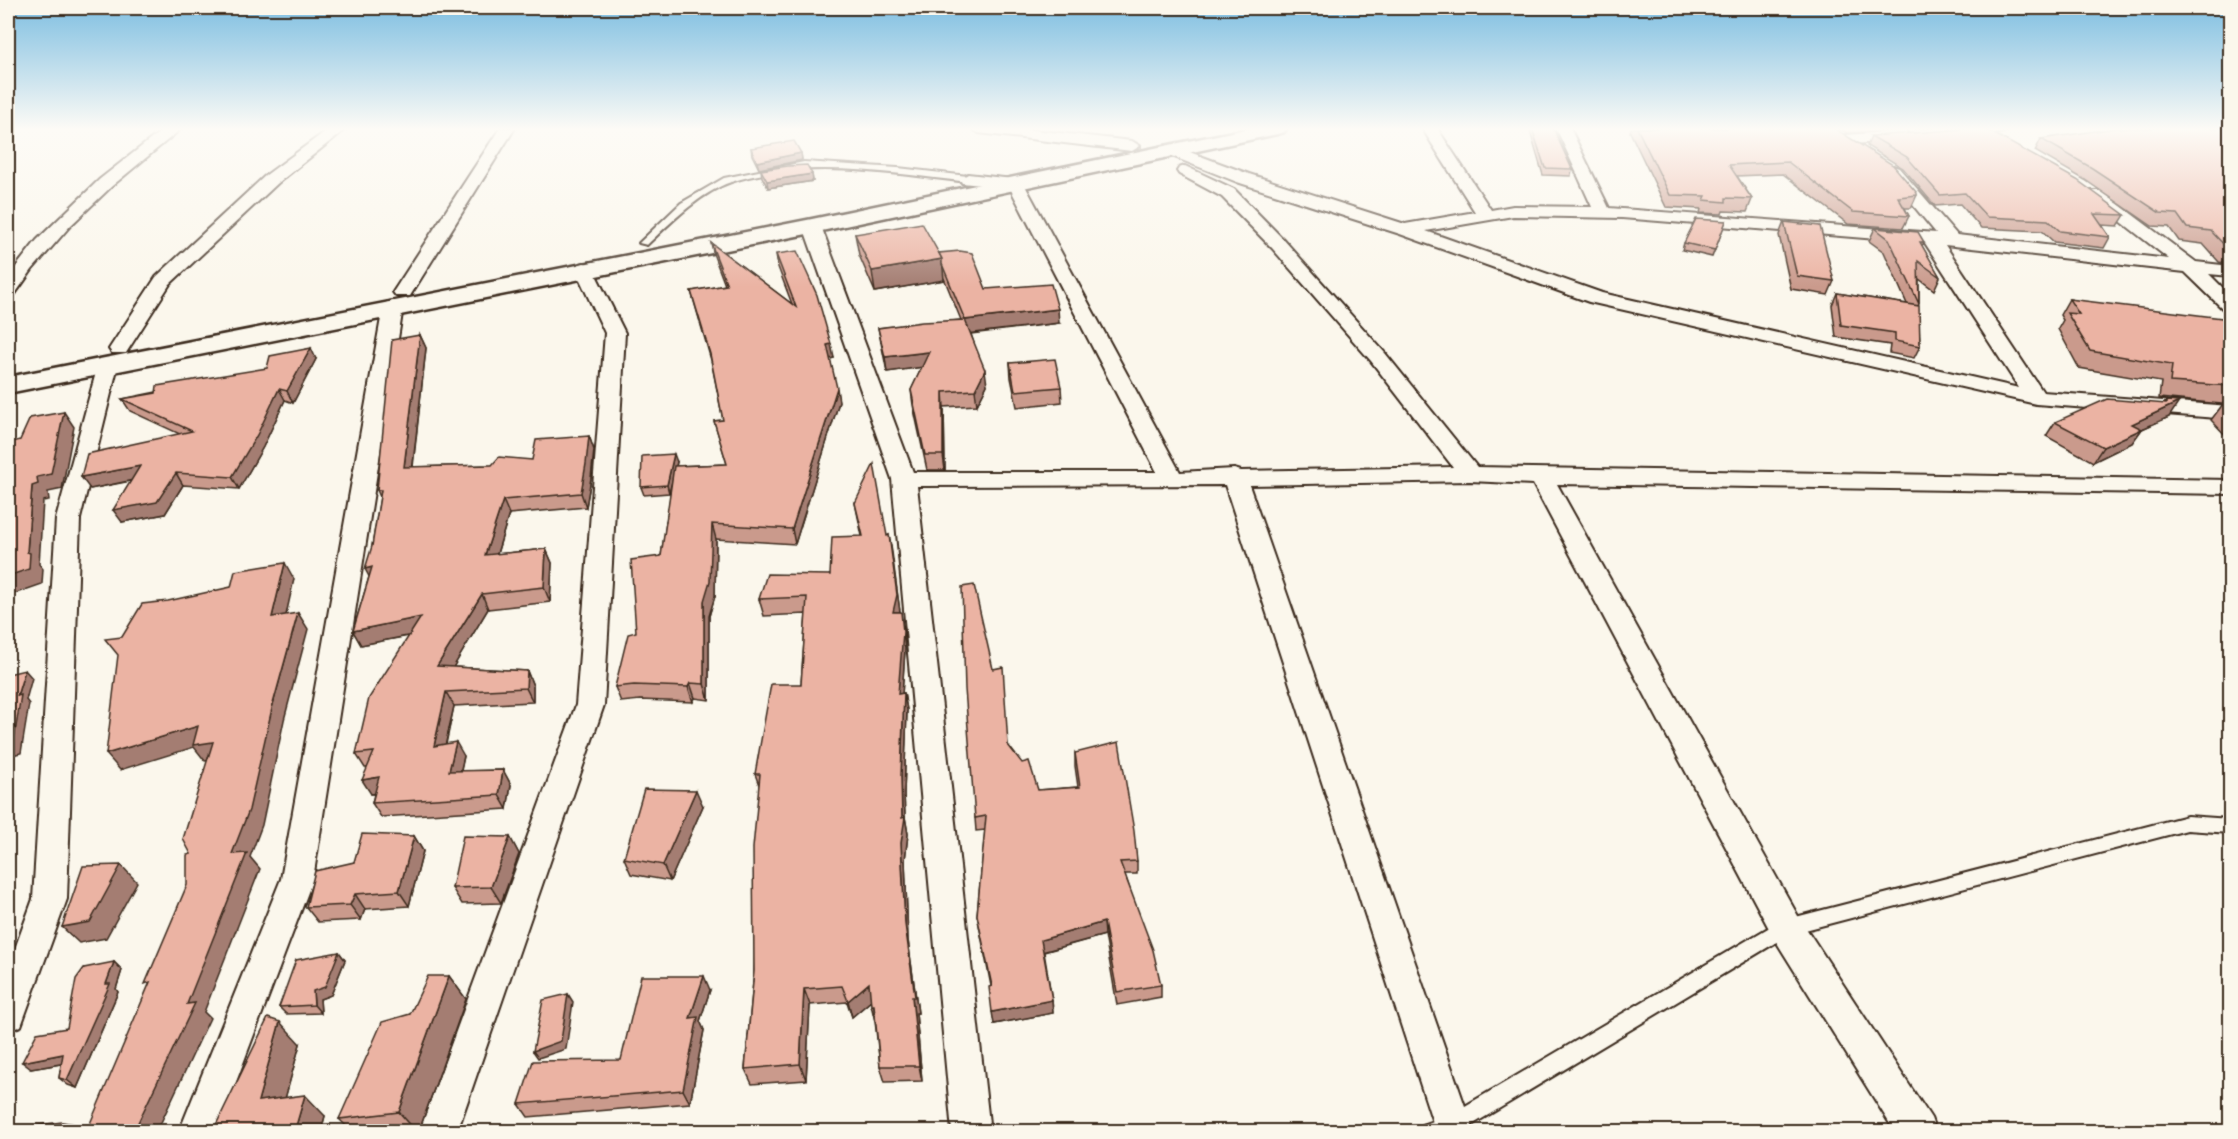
<svg xmlns="http://www.w3.org/2000/svg" width="2238" height="1139" font-family="'Architects Daughter',sans-serif">
<rect width="100%" height="100%" fill="#fbf7ec"/>
<filter id="ink" filterUnits="userSpaceOnUse"><feTurbulence type="fractalNoise" baseFrequency=".0167" numOctaves="2"/><feDisplacementMap in="SourceGraphic" scale="12" xChannelSelector="R" yChannelSelector="G"/><feConvolveMatrix kernelMatrix="1 2 1 2 8 2 1 2 1" color-interpolation-filters="sRGB"/></filter>
<g filter="url(#ink)">
<g fill="none" stroke-linecap="round" stroke-linejoin="round">
<g stroke="#3b2a1e" stroke-width="4">
<g id="service">
<path d="M804,162L898,168L968,176L972,179L968,182C891,173 806,158 731,182C701,192 670,223 647,245L639,243L681,203L724,178Z"/>
<path d="M2187,816L2230,819V833L2187,830L1790,934L1460,1132H1419L1422,1125L1448,1116L1780,921Z"/>
</g>
</g>
<g stroke="#3b2a1e" stroke-width="4">
<g id="minor">
<path d="M8,128H17L13,132L8,134Z"/>
<path d="M165,128H182L112,186L70,226L32,270L15,294L8,296V277L37,240L100,179Z"/>
<path d="M330,128H347L278,183L170,284L126,353H112L109,349L156,277L266,175Z"/>
<path d="M500,128H515L410,296H396L393,292Z"/>
<path d="M971,128H1015L1132,141L1140,146L1132,151L979,133Z"/>
<path d="M1422,128H1437L1491,210L1513,206L1592,207L1559,134L1554,128H1570L1609,208L1936,233L1885,171L1893,166L1899,168L1957,235L2169,259L2087,195L2089,191H2101L2196,262L2230,266V276L2209,274L2230,295V311L2223,309L2185,272L1945,245L2043,392L2230,406V419L2036,404L1589,302L1400,234L1237,182L1164,153L1162,150L1164,147H1176L1249,174L1405,224L1475,212ZM1513,216L1622,218L1925,243L2019,388L1602,293L1426,231Z"/>
<path d="M1963,128H2012C2005,135 1954,140 1947,133L1950,130Z"/>
<path d="M1904,131L1912,136L1909,139L1844,145L1836,140L1844,135Z"/>
<path d="M1185,166L1234,189L1284,240L1385,353L1477,467L2230,480V494L1557,484L1798,916L1931,1118L1936,1132H1895L1774,938L1533,484L1470,481L1249,485L1474,1132H1436L1225,485L917,486L990,1132H952L892,479L803,226L806,222H818L821,226L913,472H1157L1010,188L962,183L960,179L968,174L1022,180L1180,472L1234,469L1241,471L1453,467L1371,361L1272,248L1222,197L1179,174L1177,171L1179,168Z"/>
<path d="M584,263L591,265L625,333L604,705L457,1132H419L576,705L605,333L575,269L577,265Z"/>
<path d="M393,301L400,303L403,307L313,879L217,1132H179L281,879L383,307L386,303Z"/>
<path d="M108,359L115,361L118,365L80,519L67,899L21,1026L8,1031V968L33,899L56,519L98,365L101,361Z"/>
</g>
</g>
<g stroke="#3b2a1e" stroke-width="5">
<path id="primary" d="M1251,128H1287L1284,132L1277,134L812,233L8,393V377L812,219Z"/>
</g>
<use href="#service" fill="#fbf7ec" fill-rule="evenodd"/>
<use href="#minor" fill="#fbf7ec" fill-rule="evenodd"/>
<use href="#primary" fill="#fbf7ec" fill-rule="evenodd"/>
</g>
<g fill="#ca9a8c" stroke="#3b2a1e" stroke-width="1.5">
<path d="M1529,128H1553L1572,169L1571,176L1543,175Z"/>
<path d="M1631,128H1834L1917,195L1911,208H1905L1909,216L1903,228L1848,224L1783,174L1737,176L1752,199L1747,212L1723,211L1722,214L1700,213L1701,209L1666,207L1630,132Z"/>
<path d="M1837,128H1938L1847,133Z"/>
<path d="M2230,128V264L2219,262L2203,244L2179,241L2169,227L2152,226L2085,180L2035,151L2041,139Z"/>
<path d="M1871,136L2125,215L2118,226L2102,225L2110,237L2104,248L2054,242L2042,231L1981,228L1960,204L1935,206L1903,168L1867,146Z"/>
<path d="M751,148L801,153L802,160L759,169L752,155Z"/>
<path d="M761,170L812,174L813,181L768,188L762,177Z"/>
<path d="M1726,221L1712,257L1682,250L1684,243Z"/>
<path d="M1784,222L1834,281L1828,295L1791,289L1779,235Z"/>
<path d="M1875,228L1924,242L1922,246L1940,277L1934,290L1919,279V304L1918,306L1920,346L1914,358L1889,353L1890,345L1836,337L1832,305L1837,293L1907,304L1884,252L1869,241Z"/>
<path d="M855,234L939,253L986,289L1059,323L971,334L987,385L977,405L944,407L945,470H927L913,405L911,390L922,367L887,372L878,328L961,320L944,278V280L875,292L859,255Z"/>
<path d="M711,243L792,304L778,267L776,254L834,358L830,359L839,402L795,544L716,539L715,596L709,616V700L695,698L693,702L640,700L621,702L615,687L636,632L661,556L672,484L669,493L644,495L641,487L677,462L676,466L727,464L714,421L723,420L711,360L691,291L725,285L714,256Z"/>
<path d="M2069,299L2230,329V440L2211,420L2223,404L2159,398L2161,382L2079,368L2058,329L2063,320L2060,315Z"/>
<path d="M420,335L426,348L413,467L492,465L532,460L589,436L594,450L591,478L586,507L509,514L497,554L546,549L552,563L550,602L488,609L453,667L527,671L533,686V702L454,706L446,744L464,756L461,771L503,770L511,785L507,809L381,817L372,803L374,794H371L367,768H365L356,754L409,636L361,645L353,631L369,577L372,546L380,497L377,490Z"/>
<path d="M316,359L293,403L285,400L263,447L239,489L183,485L165,514L122,522L131,481L90,489L180,434L130,411L122,399Z"/>
<path d="M1010,363L1061,387L1062,402L1017,407L1011,378Z"/>
<path d="M2166,401L2169,417L2142,429L2132,443L2093,462L2046,436L2055,422L2164,404Z"/>
<path d="M855,503L887,536L889,535L900,612L904,629L905,649L902,694L904,693L907,710L904,793L905,817L908,834L905,860L908,940L918,1013H916L922,1081L885,1082L880,1066L875,1021L871,1001L852,1017L847,1002L810,1005L806,1080L752,1084L745,1069L754,971L759,785L755,774L801,684L806,614L764,616L759,599L830,575L862,536Z"/>
<path d="M993,669L1008,745L1038,790L1078,787L1075,766V753L1137,861V874H1125L1161,985V997L1117,1005L1105,935L1044,952L1052,1000L1053,1013L994,1024L991,986L977,915L985,830L976,831L975,818Z"/>
<path d="M703,806L670,881L631,874L624,858Z"/>
<path d="M414,836L423,851L409,906L365,909L361,920L318,922L306,907L354,862Z"/>
<path d="M510,837L519,854L501,903L462,904L452,888Z"/>
<path d="M339,952L345,960L331,995L320,999L321,1013L286,1014L279,1007Z"/>
<path d="M114,962L122,970L116,989L118,992L77,1088L68,1085L59,1078L61,1064L31,1069L67,1028Z"/>
<path d="M449,976L466,999L419,1131H351L339,1119L410,1014Z"/>
<path d="M710,990L700,1021L704,1030L690,1103L528,1117L519,1104L621,1060Z"/>
<path d="M300,1044L285,1098L325,1116L321,1131H213Z"/>
</g>
<g fill="#a47d72" stroke="#3b2a1e" stroke-width="1.5">
<path d="M801,153L802,160L759,169L757,162Z"/>
<path d="M812,174L813,181L768,188L767,181Z"/>
<path d="M942,259L944,280L875,292L872,271Z"/>
<path d="M1058,309L1059,323L966,334L965,320Z"/>
<path d="M420,335L426,348L411,481L404,467Z"/>
<path d="M831,344L834,358L829,359L827,345Z"/>
<path d="M311,348L316,359L293,403L287,391Z"/>
<path d="M929,352L931,366L887,372L885,357Z"/>
<path d="M985,370L987,385L977,405L975,390Z"/>
<path d="M837,388L839,402L795,544L792,529Z"/>
<path d="M279,389L285,400L263,447L239,489L232,477Z"/>
<path d="M943,392L944,407L945,470L943,455Z"/>
<path d="M2179,402L2169,417L2122,438L2132,424Z"/>
<path d="M64,412L74,427L62,489L48,492L49,500L43,501L39,564L43,569L42,584L8,596V576L27,552L32,486L37,477Z"/>
<path d="M2142,429L2132,443L2093,462L2103,447Z"/>
<path d="M589,436L594,450L591,478L586,507L581,493Z"/>
<path d="M674,454L677,462L669,493L667,485Z"/>
<path d="M140,466L148,477L90,489L81,477Z"/>
<path d="M176,473L183,485L165,514L122,522L113,510Z"/>
<path d="M503,500L509,514L492,570L485,555Z"/>
<path d="M712,524L716,539L715,596L709,616V700L704,684V601Z"/>
<path d="M889,535L892,552L900,612H893Z"/>
<path d="M546,549L552,563L550,602L544,587Z"/>
<path d="M285,563L294,579L282,633L272,617Z"/>
<path d="M372,567L373,584L365,569Z"/>
<path d="M482,594L488,609L445,681L437,666Z"/>
<path d="M901,612L905,649L901,711L898,694Z"/>
<path d="M298,613L308,629L284,720L262,825L250,857L260,869L204,1012L210,1018L157,1131H134L187,1004L232,854Z"/>
<path d="M421,617L428,632L361,645L353,631Z"/>
<path d="M25,670L32,678L26,700L29,704L21,753L8,756V746L17,696Z"/>
<path d="M527,671L533,686V702L526,688Z"/>
<path d="M690,683L695,698L693,702L688,687Z"/>
<path d="M446,692L454,706L442,760L434,746Z"/>
<path d="M904,693L907,710L904,793L905,817L908,834L905,860L908,940L918,1013H916L922,1081L919,1066L905,924L901,843L902,818L901,776Z"/>
<path d="M198,726L213,742L226,758L205,761L194,747L120,770L106,754Z"/>
<path d="M456,742L464,756L457,786L449,771Z"/>
<path d="M503,770L511,785L507,809L499,795Z"/>
<path d="M379,777L388,792L371,794L362,780Z"/>
<path d="M8,789L15,798L8,835Z"/>
<path d="M696,790L703,806L670,881L663,865Z"/>
<path d="M414,836L423,851L409,906L399,891Z"/>
<path d="M510,837L519,854L501,903L491,887Z"/>
<path d="M121,865L137,882L106,938L79,943L62,927Z"/>
<path d="M355,894L365,909L361,920L350,905Z"/>
<path d="M1104,922L1105,935L1042,952L1041,940Z"/>
<path d="M339,952L345,960L331,995L320,999L321,1013L314,1005L313,991Z"/>
<path d="M114,962L122,970L116,989L118,992L77,1088L67,1080L106,984Z"/>
<path d="M449,976L466,999L419,1131H416L399,1112Z"/>
<path d="M704,976L710,990L700,1021L704,1030L690,1103L683,1090L690,1018Z"/>
<path d="M869,983L873,999L852,1017L848,1001Z"/>
<path d="M804,989L810,1005L806,1080L800,1064Z"/>
<path d="M568,994L573,1002L566,1049L538,1058L533,1051Z"/>
<path d="M1052,1000L1053,1013L994,1024L992,1012Z"/>
<path d="M871,1005H874L875,1021Z"/>
<path d="M280,1022L300,1044L279,1121L258,1101Z"/>
<path d="M63,1054L72,1062L31,1069L22,1062Z"/>
<path d="M305,1095L325,1116L321,1131H302L296,1126Z"/>
</g>
<g fill="#ebb3a3" stroke="#3b2a1e" stroke-width="1.5">
<path d="M1532,128H1553L1572,169L1545,168Z"/>
<path d="M1637,128H1834L1893,165L1917,193V195L1898,197L1909,216L1853,212L1788,162L1729,165L1752,199L1726,198V202L1704,200L1706,196L1670,195Z"/>
<path d="M1978,128H1984L2077,180L2125,215L2094,214L2110,237L2060,231L2048,220L1987,217L1965,193L1940,195L1907,157L1871,136Z"/>
<path d="M2115,128H2230V250L2228,249L2211,231L2187,228L2177,214L2160,213L2092,168L2041,139Z"/>
<path d="M794,141L801,153L757,162L751,148Z"/>
<path d="M807,165L812,174L767,181L761,170L788,166Z"/>
<path d="M1696,219L1726,221L1715,250L1684,243Z"/>
<path d="M1784,222L1820,226L1834,281L1797,276Z"/>
<path d="M922,223L942,259L872,271L855,234Z"/>
<path d="M1875,228L1918,232L1924,242H1920L1940,277L1918,261L1919,304L1889,239Z"/>
<path d="M711,243L796,307L776,254L797,251L817,295L831,344L827,345L837,388L792,529L712,524L710,581L704,601V684L690,683L688,687L634,685L615,687L628,634L636,632L631,560L661,556L674,466L727,464L714,421L723,420L710,354L691,291L727,285Z"/>
<path d="M960,251L972,253L986,289L1051,284L1058,309L965,320L985,370L975,390L943,392V455H925L911,390L929,352L885,357L878,328L922,322L965,320L942,264V259L939,253Z"/>
<path d="M1837,293L1919,306L1920,346L1895,341V333L1841,325Z"/>
<path d="M2069,299L2222,318L2230,329V386L2170,382L2172,365L2090,351L2067,313L2079,314Z"/>
<path d="M420,335L404,467L492,465L499,457L532,460L536,440L589,436L586,464L581,493L503,500L485,555L546,549L544,587L482,594L437,666L527,671L526,688L446,692L434,746L456,742L449,771L503,770L499,795L372,803L379,777L362,780L374,752L356,754L369,698L421,617L353,631L372,567L365,569L372,546L381,490H377L392,340Z"/>
<path d="M311,348L287,391L279,389L257,435L232,477L176,473L157,502L113,510L140,466L81,477L87,454L192,431L122,399L156,393L157,386L267,368L270,356Z"/>
<path d="M1055,359L1061,387L1015,391L1010,363Z"/>
<path d="M2107,399L2166,404V401L2179,402L2132,424L2142,429L2103,447L2055,422Z"/>
<path d="M2224,403H2230V410Z"/>
<path d="M64,412L51,474L37,477L38,484L32,486L27,552L30,553L29,569L8,576V443L20,440L30,418Z"/>
<path d="M674,454L667,485L641,487L642,456Z"/>
<path d="M874,464L887,536L889,535L897,595L893,612H901L903,632L898,694L904,693L901,776L902,818L905,817L901,843L905,924L915,997H912L919,1066H880L874,1005H871L869,983L848,1001L842,986L804,989L800,1064L745,1069L754,971L753,848L760,774H755L771,684H801L807,597L759,599L767,574L830,575L832,537L863,536L855,503Z"/>
<path d="M285,563L272,617L298,613L273,704L249,810L232,854L247,853L187,1004L195,1003L134,1131H8V1129L62,1122L89,1126L150,982L145,984L187,885V855L191,854L183,839L213,742L193,745L198,726L106,754L118,655L105,639L122,637L142,604L168,601L231,587L235,571Z"/>
<path d="M974,585L993,669L1003,667L1008,745L1022,763L1029,761L1038,790L1080,787L1075,753L1119,742L1134,831L1137,861L1120,862L1153,950L1161,985L1117,992L1104,922L1041,940L1052,1000L992,1012L989,987L992,986L977,915L986,816L975,818L965,689L962,587Z"/>
<path d="M25,670L17,696L21,695L13,745L8,746V674Z"/>
<path d="M644,789L696,790L663,865L624,858Z"/>
<path d="M362,834L414,836L399,891L355,894L350,905L306,907L315,871L354,862Z"/>
<path d="M463,836L510,837L491,887L452,888Z"/>
<path d="M121,865L90,922L62,927L83,866Z"/>
<path d="M339,952L325,987L313,991L314,1005L279,1007L296,960Z"/>
<path d="M114,962L106,984H110L67,1080L59,1078L63,1054L22,1062L37,1033L67,1028L76,979L84,968Z"/>
<path d="M428,976H449L399,1112L339,1119L382,1022L410,1014Z"/>
<path d="M641,976H704L690,1018L698,1017L683,1090L519,1104L533,1061L621,1060Z"/>
<path d="M568,994L561,1041L533,1051L543,1000Z"/>
<path d="M268,1018L280,1022L258,1101L305,1095L296,1126L249,1131H213Z"/>
</g>
</g>
<linearGradient id="sky" x2="0" y2="1"><stop stop-color="#7dbee1"/><stop offset="0.45" stop-color="#fdfbf6"/><stop offset="1" stop-color="#fdfbf6" stop-opacity="0"/></linearGradient>
<rect width="2238" height="287" fill="url(#sky)"/>
<rect width="2238" height="1139" fill="none" stroke="#fbf7ec" stroke-width="30"/>
<rect x="15" y="15" width="2208" height="1109" fill="none" stroke="#3b2a1e" stroke-width="2" filter="url(#ink)"/>
</svg>
